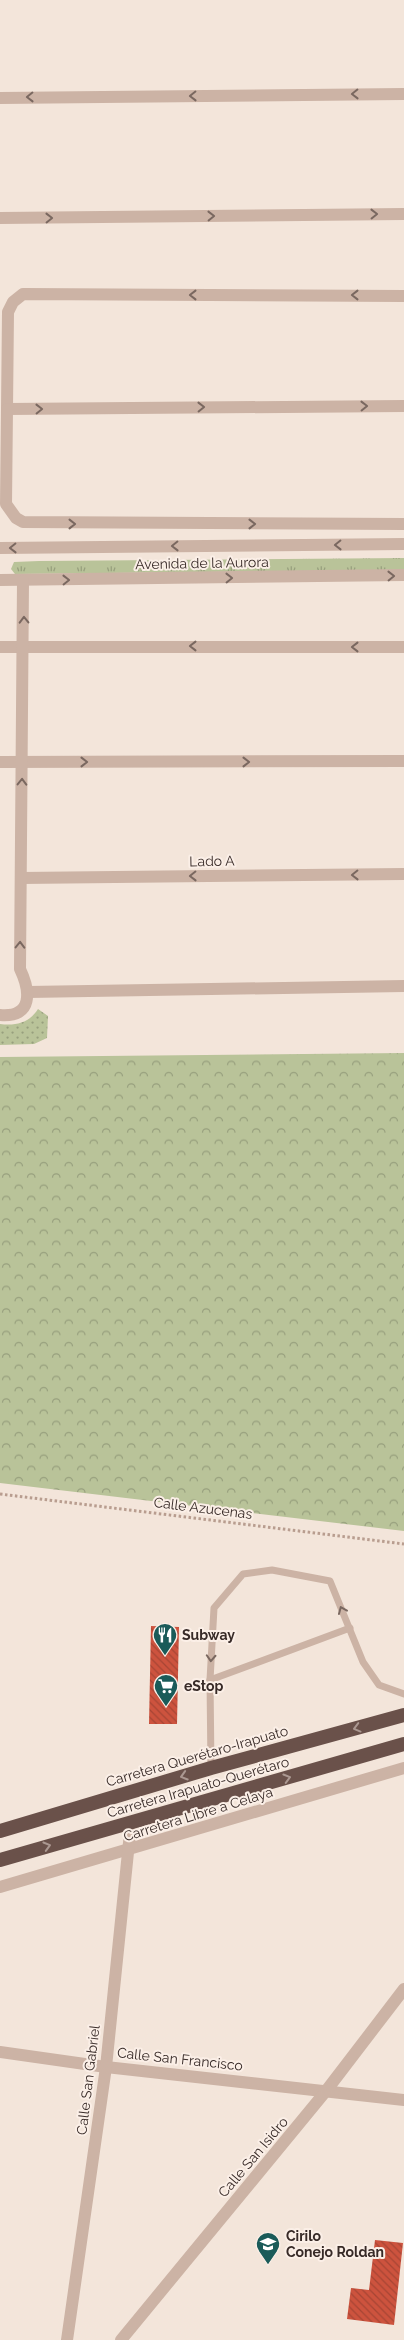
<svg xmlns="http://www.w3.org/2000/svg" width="404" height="2340" font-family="Raleway,sans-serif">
<defs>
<pattern id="grass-tufts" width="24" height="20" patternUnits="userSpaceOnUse" patternTransform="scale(1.25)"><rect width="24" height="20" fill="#b9c399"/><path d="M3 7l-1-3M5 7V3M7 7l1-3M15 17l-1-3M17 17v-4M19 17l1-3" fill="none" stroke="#979f7d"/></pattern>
<pattern id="forest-crowns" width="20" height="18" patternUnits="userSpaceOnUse" patternTransform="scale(1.25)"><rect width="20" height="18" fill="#b9c399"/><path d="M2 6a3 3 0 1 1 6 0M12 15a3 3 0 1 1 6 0" fill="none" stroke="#979f7d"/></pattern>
<pattern id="park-dots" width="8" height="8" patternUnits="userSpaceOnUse" patternTransform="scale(1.25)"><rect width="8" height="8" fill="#b9c399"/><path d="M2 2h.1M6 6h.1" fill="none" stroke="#979f7d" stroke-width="1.8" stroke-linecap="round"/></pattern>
<pattern id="building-back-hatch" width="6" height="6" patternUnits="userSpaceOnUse" patternTransform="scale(1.25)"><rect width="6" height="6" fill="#cd533e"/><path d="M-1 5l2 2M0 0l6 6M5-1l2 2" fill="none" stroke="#a74534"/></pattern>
</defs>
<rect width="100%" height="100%" fill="#f3e5da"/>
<path fill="url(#grass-tufts)" d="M404,558V570L15,574L11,569L14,562L39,561Z"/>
<path fill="url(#forest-crowns)" d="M404,1053V1531L0,1483V1057Z"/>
<path fill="url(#park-dots)" d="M38,1009L48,1016L47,1038L34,1044L0,1045V1024C16,1026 29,1023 38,1009Z"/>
<g fill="url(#building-back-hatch)">
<path d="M151,1626L179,1627L177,1724H149Z"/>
<path d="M375,2240L403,2243L394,2325L347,2319L351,2288L369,2290Z"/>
</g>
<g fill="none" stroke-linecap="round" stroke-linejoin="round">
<path stroke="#b89d8f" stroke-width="3" stroke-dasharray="2.5 2.5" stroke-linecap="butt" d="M0,1494L404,1544"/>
<g stroke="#ccb3a5" stroke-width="7">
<path d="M210,1680L350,1628"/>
<path d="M211,1768L210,1680L214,1608L243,1574L272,1570L330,1581L363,1662L379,1685L404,1694"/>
</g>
<g stroke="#ccb3a5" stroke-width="12">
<path d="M0,98L404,94"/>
<path d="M0,218L404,214"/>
<path d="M404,296L23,294L13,302L8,312L7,409L404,406"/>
<path d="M7,409L6,504L16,518L23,522L404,524"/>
<path d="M0,548L404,544"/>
<path d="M0,580L404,575"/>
<path d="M0,647H404"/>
<path d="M0,762L404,761"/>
<path d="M21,878L404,874"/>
<path d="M28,992L404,986"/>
<path d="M0,1015C34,1018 30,990 20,969L23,581"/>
<path d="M0,1887L404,1768"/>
<path d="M0,2052L106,2067L404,2100"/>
<path d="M67,2340L106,2067L131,1823"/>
<path d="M121,2340L326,2091L404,1989"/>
</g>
<g stroke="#6a514a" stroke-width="14">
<path d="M0,1831L211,1768L404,1715"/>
<path d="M0,1860L404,1744"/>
</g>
</g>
<defs><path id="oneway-chevron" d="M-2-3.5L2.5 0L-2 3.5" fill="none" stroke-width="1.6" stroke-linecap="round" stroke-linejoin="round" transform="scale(1.25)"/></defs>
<g stroke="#7a6860">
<use href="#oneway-chevron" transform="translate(355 94) rotate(179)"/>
<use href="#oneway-chevron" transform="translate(193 96) rotate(179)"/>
<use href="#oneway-chevron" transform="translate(30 97) rotate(179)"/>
<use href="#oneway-chevron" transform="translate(374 214) rotate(-1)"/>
<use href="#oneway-chevron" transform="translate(211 216) rotate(-1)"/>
<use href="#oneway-chevron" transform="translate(49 218) rotate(-1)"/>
<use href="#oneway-chevron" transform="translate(193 295) rotate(-180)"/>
<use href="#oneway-chevron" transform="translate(355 295) rotate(-180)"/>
<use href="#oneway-chevron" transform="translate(364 406) rotate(-1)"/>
<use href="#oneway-chevron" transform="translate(201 407) rotate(-1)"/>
<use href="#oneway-chevron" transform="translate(39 409) rotate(-1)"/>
<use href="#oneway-chevron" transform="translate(72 524)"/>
<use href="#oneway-chevron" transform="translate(252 524)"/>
<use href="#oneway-chevron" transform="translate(338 545) rotate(179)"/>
<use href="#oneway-chevron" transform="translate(175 546) rotate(179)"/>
<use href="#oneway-chevron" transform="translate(13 548) rotate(179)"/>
<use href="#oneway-chevron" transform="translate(391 576) rotate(-1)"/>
<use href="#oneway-chevron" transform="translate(229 578) rotate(-1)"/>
<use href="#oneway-chevron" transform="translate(66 580) rotate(-1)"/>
<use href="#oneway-chevron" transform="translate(24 620) rotate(-91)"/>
<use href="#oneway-chevron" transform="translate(193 646) rotate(-180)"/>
<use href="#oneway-chevron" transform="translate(355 647) rotate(-180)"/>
<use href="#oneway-chevron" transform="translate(84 762)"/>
<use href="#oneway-chevron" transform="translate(246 762)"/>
<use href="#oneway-chevron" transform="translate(22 782) rotate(-89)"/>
<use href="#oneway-chevron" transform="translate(355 875) rotate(179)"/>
<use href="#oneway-chevron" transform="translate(193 876) rotate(179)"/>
<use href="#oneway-chevron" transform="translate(20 945) rotate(-89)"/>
<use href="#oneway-chevron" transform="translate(342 1610) rotate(-113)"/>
<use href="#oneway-chevron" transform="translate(211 1658) rotate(93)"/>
</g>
<g stroke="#ab9891">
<use href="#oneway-chevron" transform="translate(357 1728) rotate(165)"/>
<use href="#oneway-chevron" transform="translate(184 1776) rotate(163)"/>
<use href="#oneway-chevron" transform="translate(287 1778) rotate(-16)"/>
<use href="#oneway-chevron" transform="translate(47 1846) rotate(-16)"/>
</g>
<defs>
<g id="restaurant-pin" transform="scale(1.25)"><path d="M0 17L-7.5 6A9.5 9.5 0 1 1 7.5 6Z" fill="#1a5b59" stroke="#fbefe7"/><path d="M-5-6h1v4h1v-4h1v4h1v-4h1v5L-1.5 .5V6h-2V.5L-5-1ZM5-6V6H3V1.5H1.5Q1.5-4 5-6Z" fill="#fff"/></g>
<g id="supermarket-pin" transform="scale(1.25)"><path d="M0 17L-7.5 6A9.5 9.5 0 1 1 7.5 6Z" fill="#1a5b59" stroke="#fbefe7"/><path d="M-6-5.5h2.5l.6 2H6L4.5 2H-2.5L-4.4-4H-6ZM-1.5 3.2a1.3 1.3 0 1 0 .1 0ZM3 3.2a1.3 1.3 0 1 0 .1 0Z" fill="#fff"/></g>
<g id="school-pin" transform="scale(1.25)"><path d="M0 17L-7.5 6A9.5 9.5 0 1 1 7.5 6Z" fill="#1a5b59" stroke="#fbefe7"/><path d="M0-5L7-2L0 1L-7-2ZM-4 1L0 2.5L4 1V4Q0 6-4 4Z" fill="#fff"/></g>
</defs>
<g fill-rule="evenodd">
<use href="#restaurant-pin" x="165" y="1635"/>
<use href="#supermarket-pin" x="166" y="1686"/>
<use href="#school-pin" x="268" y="2244"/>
</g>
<g text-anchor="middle" stroke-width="4" stroke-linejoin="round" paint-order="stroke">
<g font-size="14" fill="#372a27" stroke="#fbefe7">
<text transform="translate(202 563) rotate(-1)" y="5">Avenida de la Aurora</text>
<text transform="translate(212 861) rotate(-1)" y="5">Lado A</text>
<text transform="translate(203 1508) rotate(7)" y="5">Calle Azucenas</text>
<text transform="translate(197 1756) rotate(-16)" y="5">Carretera Querétaro-Irapuato</text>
<text transform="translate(198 1787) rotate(-16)" y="5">Carretera Irapuato-Querétaro</text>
<text transform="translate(198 1814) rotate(-17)" y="5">Carretera Libre a Celaya</text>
<text transform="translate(180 2059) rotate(6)" y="5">Calle San Francisco</text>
<text transform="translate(88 2080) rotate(-83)" y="5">Calle San Gabriel</text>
<text transform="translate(253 2157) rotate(-50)" y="5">Calle San Isidro</text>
</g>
<g font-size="14" font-weight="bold" fill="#372a27" stroke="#fbefe7" text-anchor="start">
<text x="182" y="1640">Subway</text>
<text x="184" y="1691">eStop</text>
<text x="286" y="2241">Cirilo<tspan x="286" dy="16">Conejo Roldan</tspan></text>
</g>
</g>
</svg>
